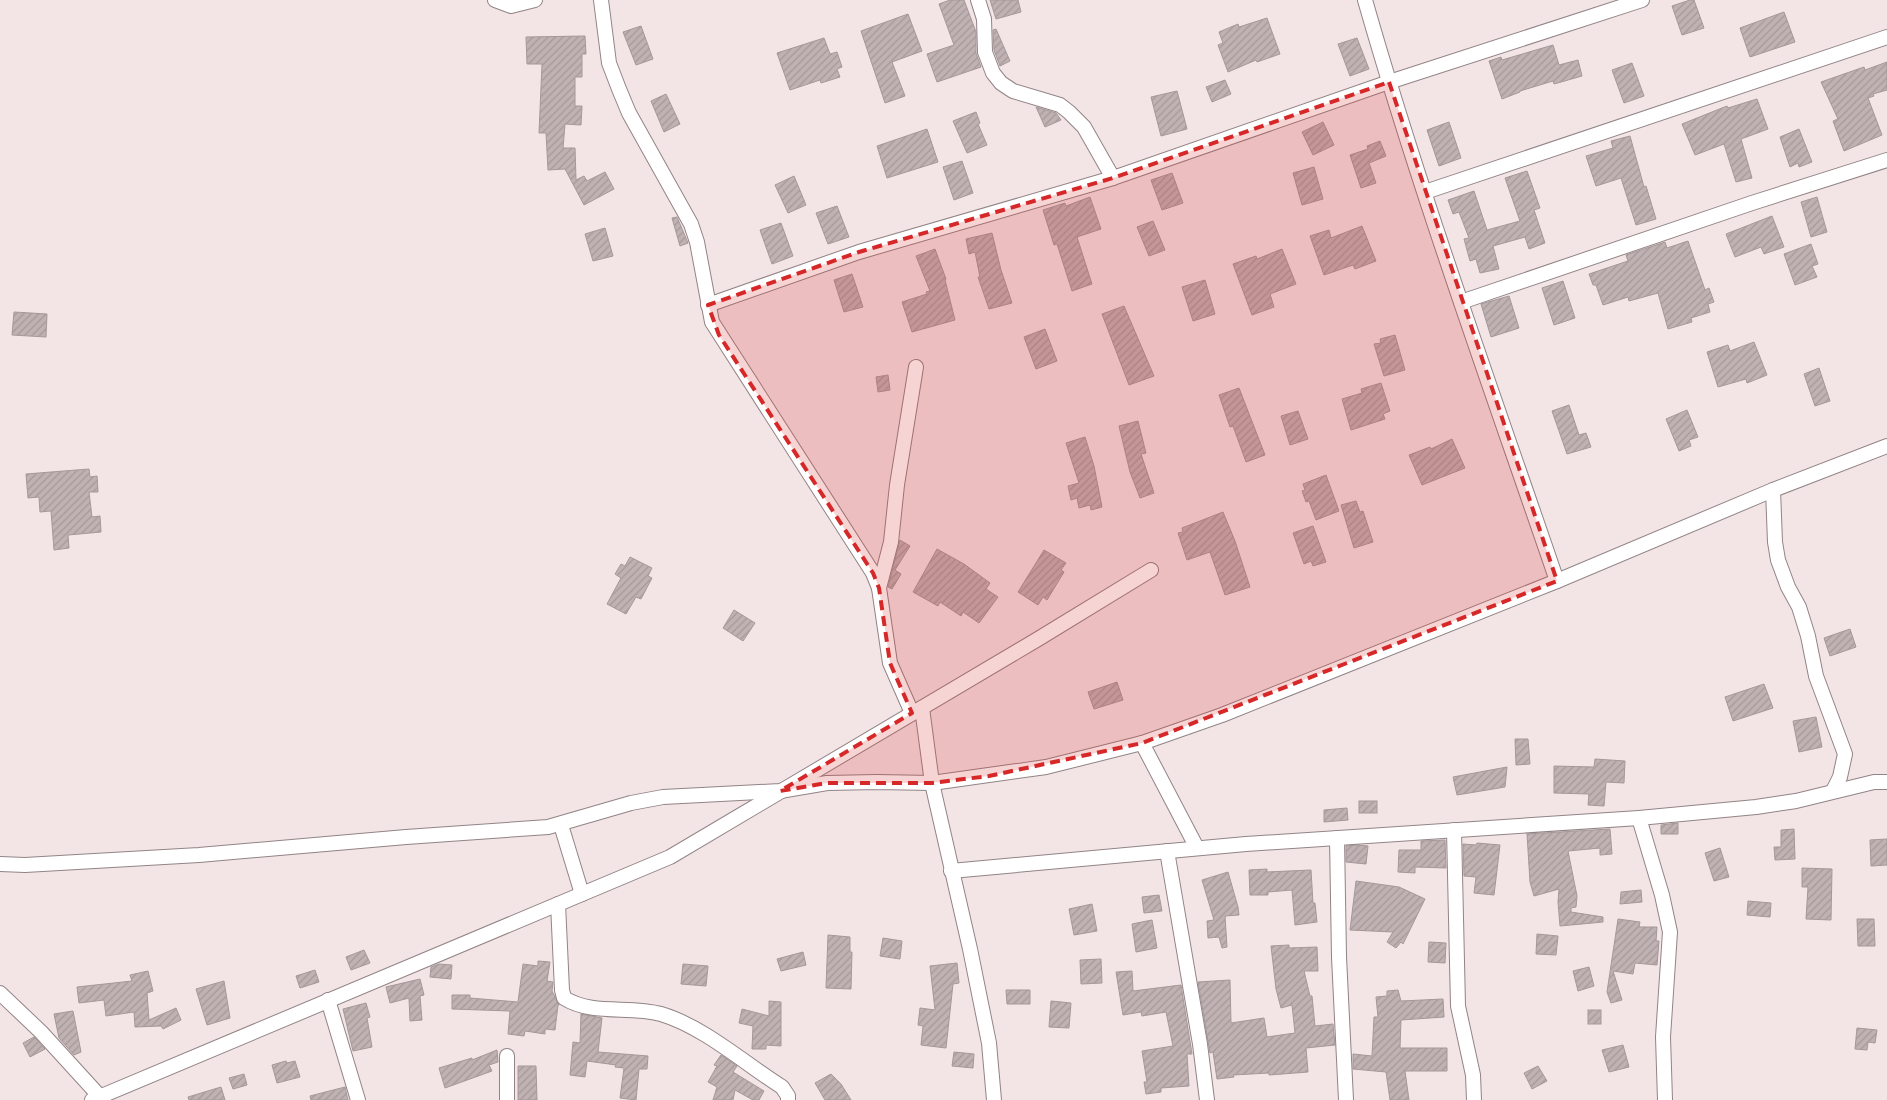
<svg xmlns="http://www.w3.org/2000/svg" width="1887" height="1100" font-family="Overpass,sans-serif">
<defs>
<pattern id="building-hatch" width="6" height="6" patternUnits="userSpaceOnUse" patternTransform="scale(1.25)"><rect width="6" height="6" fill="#c0b2b3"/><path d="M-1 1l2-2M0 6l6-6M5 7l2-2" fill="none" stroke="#a49899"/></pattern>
</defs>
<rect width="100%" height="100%" fill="#f3e4e5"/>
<g fill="url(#building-hatch)" stroke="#a59899">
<path d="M950,0H964L976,32V53L981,67L937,82L927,54L954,45L939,4Z"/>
<path d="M990,0H1018L1021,12L996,19Z"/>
<path d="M1690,0H1694L1704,28L1682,35L1672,6Z"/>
<path d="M1784,12L1795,42L1750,57L1740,28Z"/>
<path d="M908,14L922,51L892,62L905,96L885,103L861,31Z"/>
<path d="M1267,18L1280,54L1257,62L1256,60L1228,72L1218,45L1223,43L1219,32L1238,24L1239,27Z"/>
<path d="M641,26L653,59L636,65L623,32Z"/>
<path d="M996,29L1010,61L1000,66L994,50L993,30Z"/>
<path d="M585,36L586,54H582V77H575V106H582L581,125L565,124L563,148H575L576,180L584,176L587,181L605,172L614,189L584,205L565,169L548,170L546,133H539L542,64H527L526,37Z"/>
<path d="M824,38L830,54L837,52L842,67L837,69L840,77L821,83L820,80L790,90L777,53Z"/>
<path d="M1357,38L1369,69L1350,76L1338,44Z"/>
<path d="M1553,45L1559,65L1578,60L1582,76L1554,84L1553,81L1520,91V92L1502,99L1489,61L1501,57L1502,60Z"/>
<path d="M1887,62V90L1873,94L1874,96L1868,98L1882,135L1844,151L1833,121L1838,119L1821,82L1864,67L1865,70Z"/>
<path d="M1632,63L1644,96L1624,103L1612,70Z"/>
<path d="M1225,80L1231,94L1212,102L1206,87Z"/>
<path d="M1177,91L1187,129L1161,136L1151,97Z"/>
<path d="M666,94L680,124L664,132L651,101Z"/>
<path d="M1757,99L1768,129L1741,139L1752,178L1736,182L1724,144L1695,155L1682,124L1727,106L1728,108Z"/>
<path d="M1036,107L1056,113L1061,120L1045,127Z"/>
<path d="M976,112L980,123L978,124L987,145L967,153L953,121Z"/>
<path d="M1323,122L1334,145L1313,155L1302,132Z"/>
<path d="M1449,122L1461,158L1439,166L1427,130Z"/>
<path d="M927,129L938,162L887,178L877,146Z"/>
<path d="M1799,129L1812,162L1799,167L1798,163L1790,167L1780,137Z"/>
<path d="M1630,136L1644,187L1646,186L1656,219L1636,225L1621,178L1596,186L1586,156L1613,148L1611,141Z"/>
<path d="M1380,141L1386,156L1369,163L1376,183L1361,188L1350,155L1368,149L1367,146Z"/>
<path d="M962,161L973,193L954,200L943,167Z"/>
<path d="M1314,167L1323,199L1302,205L1293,173Z"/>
<path d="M1527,171L1540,208L1534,210L1545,243L1529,249L1525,237L1493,246L1499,269L1480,273L1476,259L1470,261L1464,239L1469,238L1459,212L1453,214L1448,200L1474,191L1487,230L1520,221L1505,178Z"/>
<path d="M1172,173L1183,203L1162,210L1151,180Z"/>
<path d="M794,176L806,205L788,213L775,185Z"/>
<path d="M1090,197L1101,229L1077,237L1092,284L1072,291L1057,244L1054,245L1043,210L1065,203L1066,206Z"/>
<path d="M1817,197L1827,232L1811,237L1801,202Z"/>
<path d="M837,206L849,237L828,244L816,213Z"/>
<path d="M1772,216L1784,247L1764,254L1761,247L1735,257L1726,234Z"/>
<path d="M677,217L688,243L680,246L672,218Z"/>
<path d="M1153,221L1165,250L1149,256L1137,227Z"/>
<path d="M781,223L793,256L772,264L760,230Z"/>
<path d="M1362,226L1376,261L1355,269L1353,265L1324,275L1310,236L1329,230L1331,238Z"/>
<path d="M605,228L613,256L593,261L585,234Z"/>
<path d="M992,233L1001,270L1012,303L989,309L978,277H980L975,252L969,254L966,239Z"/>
<path d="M1688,241L1705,290L1709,288L1714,302L1708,304L1710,312L1691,318L1692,322L1668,329L1658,293L1629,301L1628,297L1603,305L1596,285H1593L1589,274L1628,261L1626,255L1665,242L1667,248Z"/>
<path d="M1811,244L1818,264L1812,266L1817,277L1795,285L1784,254Z"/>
<path d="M935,249L946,279L945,280L955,320L912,332L902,302L927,294L926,292L930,291L916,256Z"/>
<path d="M1282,249L1296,284L1270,294L1274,307L1252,315L1233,264L1256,256L1257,259Z"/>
<path d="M852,274L863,307L844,312L834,280Z"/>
<path d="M1205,280L1215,314L1193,321L1182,287Z"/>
<path d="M1563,281L1575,318L1554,325L1542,288Z"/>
<path d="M1509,296L1519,328L1491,337L1481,304Z"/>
<path d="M1124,306L1154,376L1129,385L1102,314Z"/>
<path d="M14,312L47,314L46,337L12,335Z"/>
<path d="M1045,329L1057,361L1036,369L1024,337Z"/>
<path d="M1395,335L1405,370L1384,376L1374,344L1381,343L1380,339Z"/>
<path d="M1754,342L1767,375L1747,383L1746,379L1718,387L1707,352L1728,345L1730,351Z"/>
<path d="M1819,368L1830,401L1815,406L1804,374Z"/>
<path d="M888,375L890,390L878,392L876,377Z"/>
<path d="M1381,383L1390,411L1383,414L1385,419L1351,430L1342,399L1362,393L1361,389Z"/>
<path d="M1239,388L1265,455L1246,462L1233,426L1230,427L1219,395Z"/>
<path d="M1569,405L1579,435L1586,433L1591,447L1567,454L1552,411Z"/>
<path d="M1687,410L1698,437L1689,440L1691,446L1679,451L1666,419Z"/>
<path d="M1298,411L1308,439L1290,445L1281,416Z"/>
<path d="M1138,421L1146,453L1141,454L1154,493L1140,498L1130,472L1119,426Z"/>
<path d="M1085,437L1094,466L1102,507L1091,510L1090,505L1079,508L1077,498L1071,500L1068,486L1079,483L1066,443Z"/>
<path d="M1452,439L1465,468L1422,485L1409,455L1430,447L1431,449Z"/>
<path d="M89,469L90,477L97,476L98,492H89L92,517L100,516L101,532L68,535L69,548L54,550L51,511L40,512L39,497L28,498L26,474Z"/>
<path d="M1326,475L1339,511L1316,520L1309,501L1306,502L1302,491L1305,490L1303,484Z"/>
<path d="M1356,501L1360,512L1363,511L1373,542L1354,548L1341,505Z"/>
<path d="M1223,512L1235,541L1250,587L1225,595L1210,552L1187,560L1178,533L1183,532L1182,528Z"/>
<path d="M1313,526L1326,562L1313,566L1311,561L1304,564L1293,533Z"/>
<path d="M900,540L910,546L895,570L901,574L892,589L888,587Z"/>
<path d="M937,549L964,564L990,583L986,589L998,597L979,623L963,612L961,616L940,602L938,606L913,592Z"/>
<path d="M1044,550L1066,563L1061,570L1064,572L1047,600L1043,597L1038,605L1018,592Z"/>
<path d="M630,557L652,568L648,576L652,578L641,599L636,597L626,614L607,604L621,578L615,574L621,564L625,566Z"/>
<path d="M734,610L755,623L743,641L723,628Z"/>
<path d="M1850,629L1856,647L1830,656L1824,638Z"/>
<path d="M1117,682L1123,700L1094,709L1088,692Z"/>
<path d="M1764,684L1773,708L1733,721L1725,697Z"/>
<path d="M1816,717L1822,747L1799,752L1793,721Z"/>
<path d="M1515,739H1528L1530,764L1516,765Z"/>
<path d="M1595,759L1625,761L1624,783L1606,782L1604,806L1588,805L1589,794L1554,793V766L1594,767Z"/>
<path d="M1507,767L1505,787L1457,795L1453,777Z"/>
<rect x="1359" y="801" width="18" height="12"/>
<path d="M1347,808L1348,820L1324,822V810Z"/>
<path d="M1678,823V834H1661V825Z"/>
<path d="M1610,829L1612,854L1600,855V848L1568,851L1577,896L1576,907L1571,908V912L1603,917V922L1560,926L1558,902L1559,889L1534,896L1530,882L1527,834Z"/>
<path d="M1794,829L1795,859L1775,860L1774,847H1781V830Z"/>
<path d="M1887,839V865L1871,866L1870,840Z"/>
<path d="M1445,840L1446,868L1415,867V873L1398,872L1399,850H1421V841Z"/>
<path d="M1477,843L1500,845L1494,895L1474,893L1476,877L1464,876L1463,844L1476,845Z"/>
<path d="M1358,845L1368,846L1366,864L1346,862V846Z"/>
<path d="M1720,848L1729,877L1714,881L1705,853Z"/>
<path d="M1802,868L1832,869L1831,920L1806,919L1808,887H1802Z"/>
<path d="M1267,869V872L1311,870L1313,903H1315L1317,922L1295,925L1292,890L1268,892V895H1250L1249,870Z"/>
<path d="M1228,872L1238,907L1239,915L1225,916L1227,947L1222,948L1219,937L1208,938L1207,921L1214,920L1202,880Z"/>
<path d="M1356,881L1399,887L1425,899L1403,944L1401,942L1396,948L1387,942L1393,932L1350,930Z"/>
<path d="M1641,890L1642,902L1620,904L1621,892Z"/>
<path d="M1159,895L1162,911L1144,913L1142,897Z"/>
<path d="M1748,901L1771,903L1770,917L1747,915Z"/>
<path d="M1092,904L1097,931L1074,935L1069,909Z"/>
<path d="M1618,919L1640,922L1639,927H1657L1656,941H1659L1657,965L1635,963L1633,974L1613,971L1622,1000L1611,1003L1607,992Z"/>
<path d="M1857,919H1874L1875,946H1858Z"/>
<path d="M1152,920L1157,948L1136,952L1132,924Z"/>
<path d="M1537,934L1558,936L1556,955L1536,954Z"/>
<path d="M828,935L850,937V952H852L851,989L826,988Z"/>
<path d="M883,938L902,941L900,959L880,956Z"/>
<path d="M1429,942L1446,943L1445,963L1428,962Z"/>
<path d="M1289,945V948L1317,947L1318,971H1304L1310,996H1312L1315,1026L1333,1024L1335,1045L1306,1048L1308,1072L1269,1075V1073L1233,1075L1234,1077L1217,1079L1213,1052L1210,1053L1198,982L1230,980L1231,1023L1264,1018L1267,1037L1295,1033L1292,1005L1281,1008L1276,989L1271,946Z"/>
<path d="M364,950L370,963L351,970L346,957Z"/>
<path d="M803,952L806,965L781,971L777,959Z"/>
<path d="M1101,959L1102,983L1081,984L1080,960Z"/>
<path d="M538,961L550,962L547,981L553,982L552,991L559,1005H558L555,1030L545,1029V1034L525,1031L524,1036L508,1034L510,1011L452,1009V995H470V998L518,1002L523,964L538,966Z"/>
<path d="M957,963L959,983L953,984L946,1048L921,1045L923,1026L918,1025L920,1008L935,1010L930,966Z"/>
<path d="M439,964L452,965L451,979L430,977L431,967Z"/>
<path d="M683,964L708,966L706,986L681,984Z"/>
<path d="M1589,967L1594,986L1578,991L1573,971Z"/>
<path d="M315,970L319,982L300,988L296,976Z"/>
<path d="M148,971L153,991L147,993L149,1020L176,1008L181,1020L163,1029L161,1026L135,1027L134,1012L106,1016L104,1000L79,1003L77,987L132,981L130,975Z"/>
<path d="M1132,971L1133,991L1181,985L1192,1054H1187L1189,1086L1161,1088V1092L1146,1094L1144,1082H1147L1142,1051L1173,1046L1166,1012L1142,1016L1141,1012L1123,1015L1116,972Z"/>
<path d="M420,979L424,995L420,996L422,1020L410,1021L409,998L390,1003L386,987Z"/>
<path d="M224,981L230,1018L207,1025L196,989Z"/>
<path d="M1006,990H1030V1004H1007Z"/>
<path d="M1398,990L1401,1001L1443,999L1444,1017L1401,1020L1400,1048H1447V1071H1405L1409,1100H1390L1386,1072L1353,1069V1054L1372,1056L1374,1017H1378L1376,997L1387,996V991Z"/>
<path d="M769,1001L781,1002V1046L766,1045V1049H752L753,1026L739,1023L742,1009L769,1016Z"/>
<path d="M1051,1001L1071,1003L1069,1028L1049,1027Z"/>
<path d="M366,1003L370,1017L367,1018L372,1047L353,1051L343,1009Z"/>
<rect x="1588" y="1010" width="13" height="14"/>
<path d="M73,1011L81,1052L74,1055L59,1038L54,1014Z"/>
<path d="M581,1014L602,1018L598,1052L648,1056L647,1069H639L636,1100L620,1098L624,1068L615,1067L616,1065L587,1061L585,1077L570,1075L573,1042L580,1043Z"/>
<path d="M1857,1028L1877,1030L1875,1043L1868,1042L1867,1050L1855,1049Z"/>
<path d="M34,1037L45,1049L30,1057L23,1043Z"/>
<path d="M1623,1045L1629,1067L1609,1072L1602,1050Z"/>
<path d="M497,1050L498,1062L489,1065L492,1071L445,1088L439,1068L472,1058V1060Z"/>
<path d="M954,1052L974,1054L973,1068L952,1066Z"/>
<path d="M721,1055L737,1066L733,1072L764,1091L759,1100H753L735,1090L733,1100H713L717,1087L708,1082L717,1066L714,1065Z"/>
<path d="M286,1061L287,1063L295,1061L300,1077L277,1083L272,1065Z"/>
<path d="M518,1066H536L537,1100H518Z"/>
<path d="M1538,1066L1547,1081L1532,1089L1524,1073Z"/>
<path d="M244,1074L247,1085L233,1089L229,1078Z"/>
<path d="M831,1074L841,1084L851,1100H825L815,1083Z"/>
<path d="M221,1087L225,1100H189L188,1097Z"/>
<path d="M345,1087L348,1100H311L310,1096Z"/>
</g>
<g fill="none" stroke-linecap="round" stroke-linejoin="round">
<g stroke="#928486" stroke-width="16">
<g id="street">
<path d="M495,0L511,6L535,0"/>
<path d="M601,0L609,63L619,89L629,113L691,224L697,242L712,322L873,573L879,588L890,663L912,713"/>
<path d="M978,0L984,19L985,52L993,73L1001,83L1013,91L1060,105L1069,112L1084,127L1113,178"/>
<path d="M1365,0C1421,196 1491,388 1557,581"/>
<path d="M1425,192L1887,37"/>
<path d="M1461,302L1752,203L1887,160"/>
<path d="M708,305L859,252L1113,178L1389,82L1642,0"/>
<path d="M1773,490L1775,542L1778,560L1788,587L1799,607L1808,636L1816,676L1845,754L1840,777L1833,791"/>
<path d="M879,588L891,542L897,485L916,367"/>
<path d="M922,708L932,783L970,949L989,1043L994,1100"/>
<path d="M1142,743L1197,848"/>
<path d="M1639,818L1662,895L1670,932L1663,1037L1665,1100"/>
<path d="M561,825L582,894"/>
<path d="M1454,830L1458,1006L1473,1075L1474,1100"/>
<path d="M1337,838L1339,957L1346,1100"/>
<path d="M1167,851L1200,1044L1207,1100"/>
<path d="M0,864L25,865L199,855L406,837L548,827L631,803L663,797L780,791L827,783L877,782L932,783L1046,767L1142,743L1222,715L1557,581L1773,490L1887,446"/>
<path d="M951,871L1246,844L1639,818L1756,807L1796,801L1874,782H1887"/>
<path d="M558,904L562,990L564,998C593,1016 629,1005 661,1014C704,1027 744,1063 782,1087L788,1096V1100"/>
<path d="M0,993L41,1032L103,1100"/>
<path d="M328,1000L358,1100"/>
<path d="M92,1100L670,857L1038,639L1151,570"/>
<path d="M507,1100V1056"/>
</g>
</g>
<use href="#street" stroke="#fff" stroke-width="14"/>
</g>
<path fill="#d62828" fill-opacity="0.2" stroke="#d62828" stroke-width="4" stroke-dasharray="10 6" stroke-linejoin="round" d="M1389,82L1557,581L1142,743L989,776L932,783H827L780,791L912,713L890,663L879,588L873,573L719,335L708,305L859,252L1113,178Z"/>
</svg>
